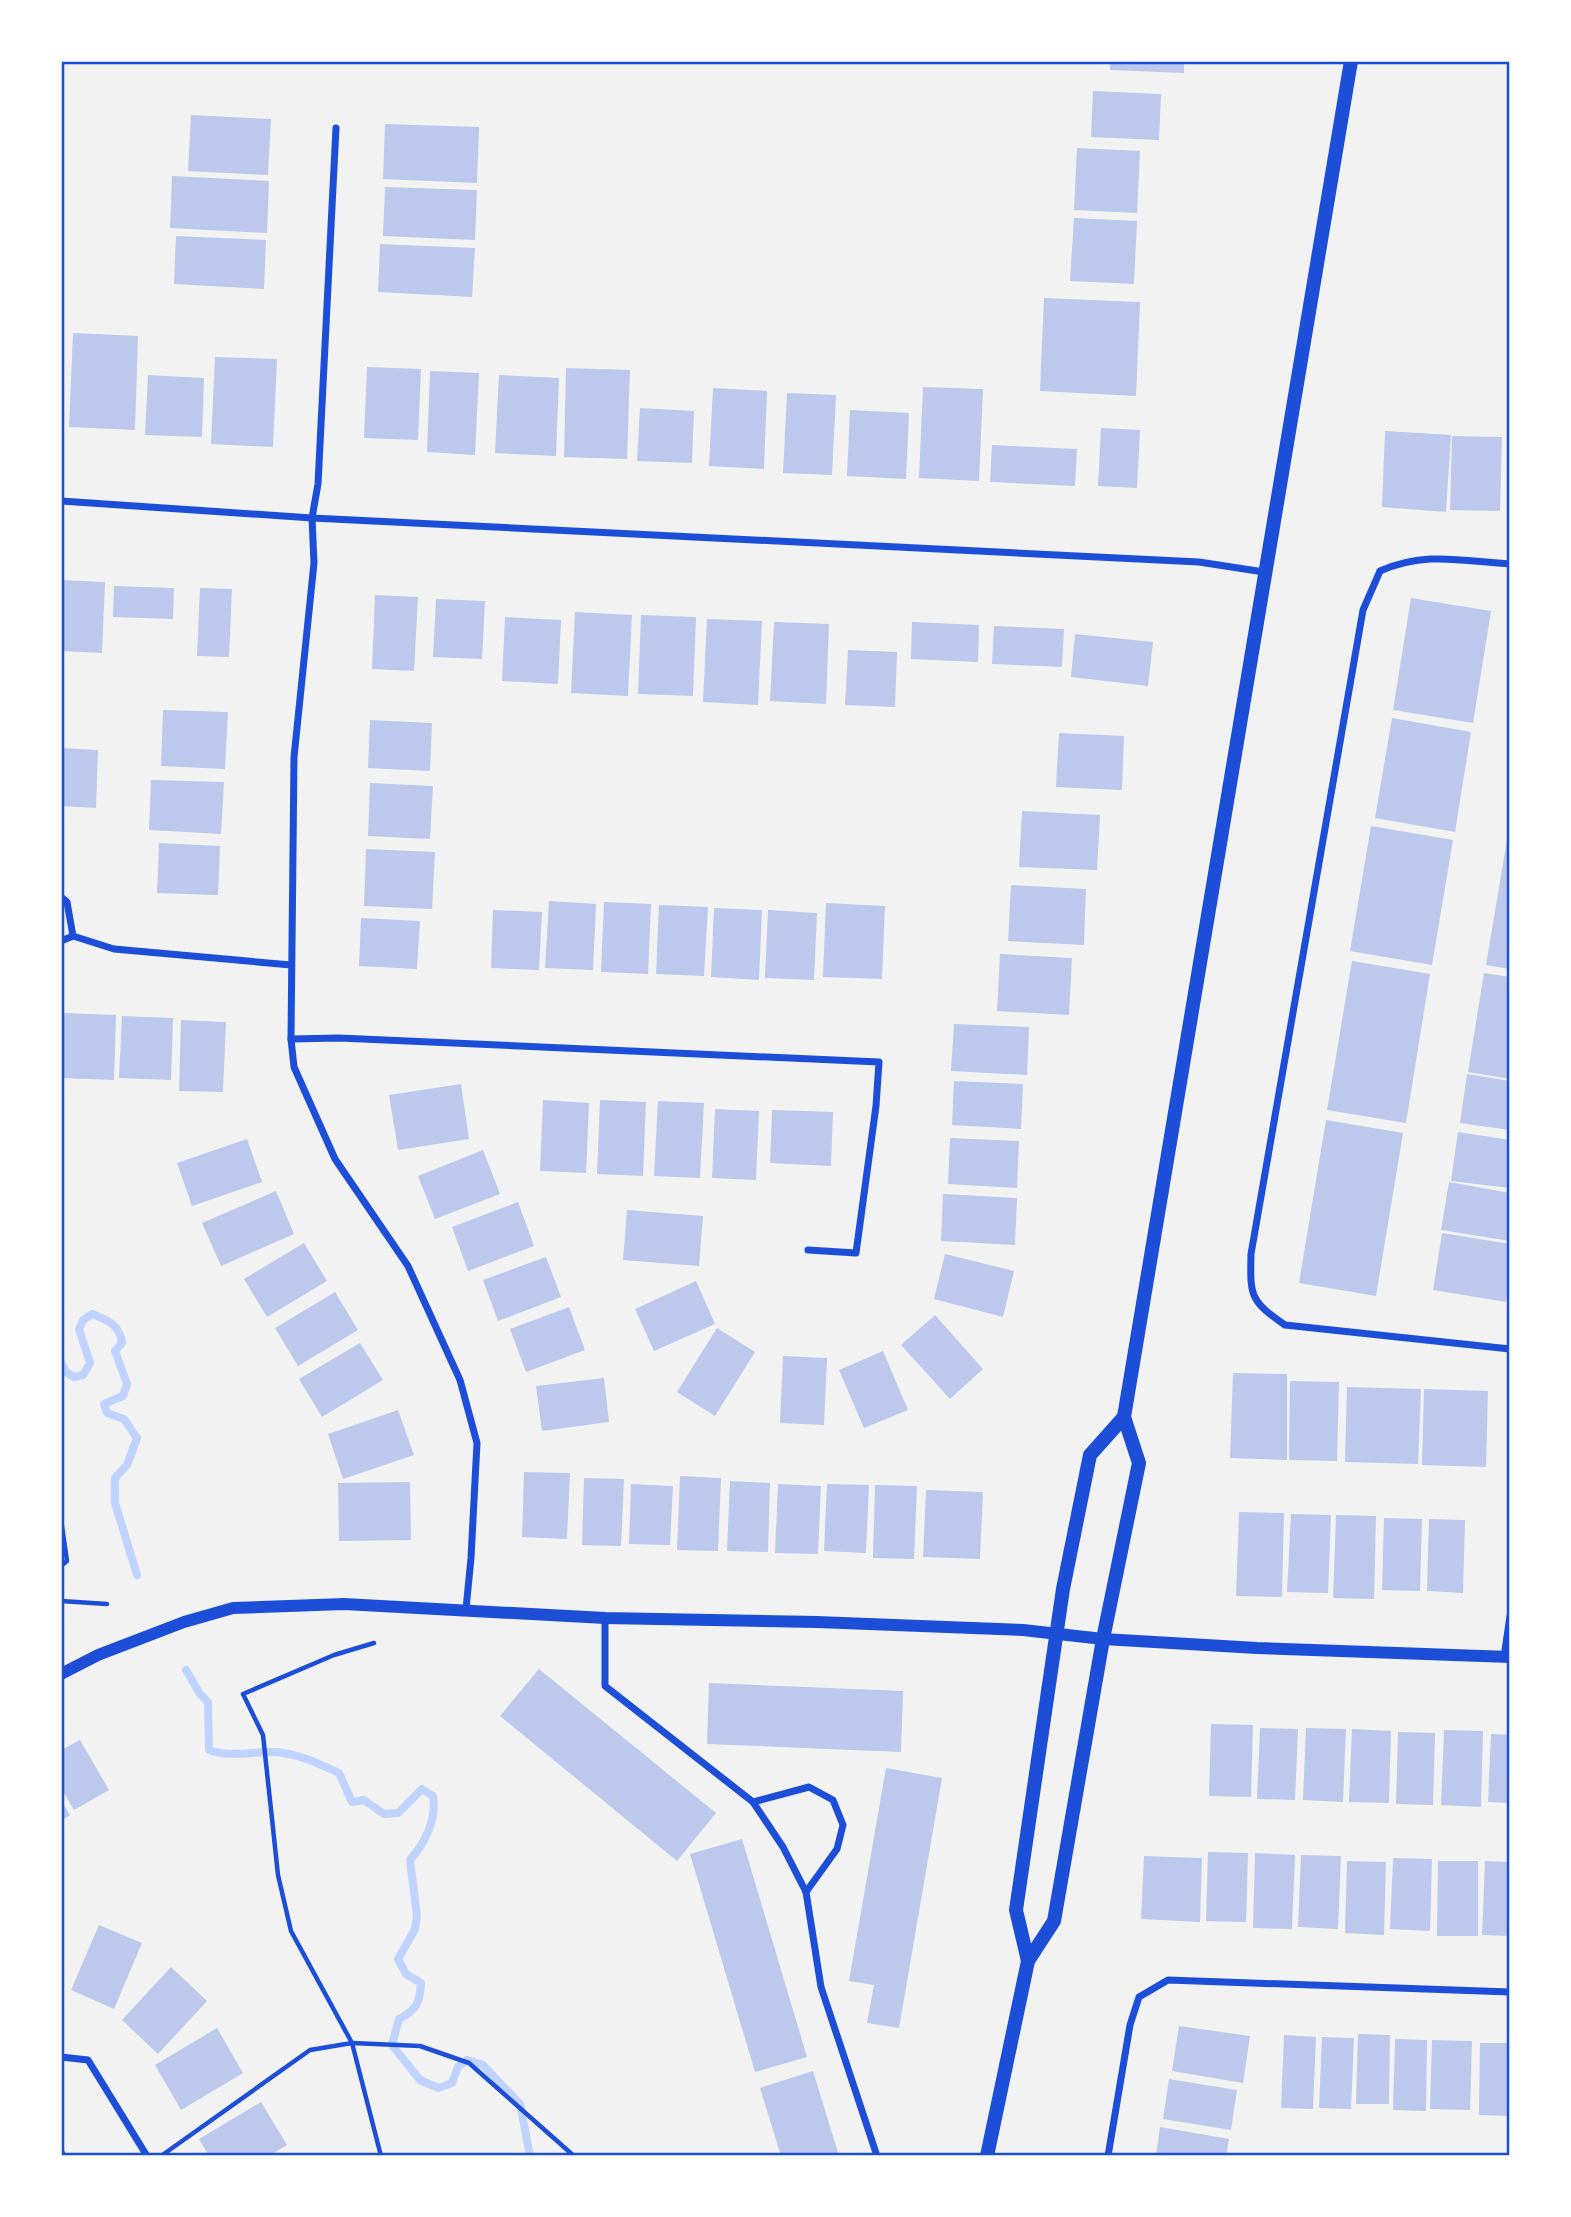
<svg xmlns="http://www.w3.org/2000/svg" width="1571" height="2217" viewBox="0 0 1571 2217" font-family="'Space Grotesk',sans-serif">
	<rect width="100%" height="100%" fill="#f2f2f2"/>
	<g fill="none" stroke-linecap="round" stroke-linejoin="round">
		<!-- stream -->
		<g stroke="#bfd3fe" stroke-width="8">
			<path d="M 61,1362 L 66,1372 L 74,1377 L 83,1375 L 90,1363 L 79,1329 L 83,1320 L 92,1314 C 108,1320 120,1325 122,1343 L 115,1351 L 127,1384 L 123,1396 L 104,1404 L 107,1413 L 124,1419 L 137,1438 L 127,1465 L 115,1478 L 115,1503 L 137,1575"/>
			<path d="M 186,1670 L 200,1694 L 208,1702 L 209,1750 C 231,1758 253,1751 275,1752 C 296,1753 320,1764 339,1773 L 352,1802 L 364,1800 L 384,1814 L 398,1813 L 422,1789 L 433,1796 C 437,1819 425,1843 410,1860 L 417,1916 L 415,1929 L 398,1959 L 406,1974 L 421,1983 C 420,2002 417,2010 399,2019 L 392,2045 L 420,2080 L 438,2088 L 452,2083 L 458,2067 L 467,2060 L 483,2065 L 520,2104 L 530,2156"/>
		</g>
	</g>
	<!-- building -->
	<g fill="#bdc9ec">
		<polygon points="1110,61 1184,61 1184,73 1110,70"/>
		<polygon points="1093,91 1161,94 1159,140 1091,137"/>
		<polygon points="191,115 271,119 268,175 188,171"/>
		<polygon points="385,124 479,127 477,183 383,179"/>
		<polygon points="1077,148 1140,151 1137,213 1074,210"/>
		<polygon points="172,176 269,181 267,233 170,228"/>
		<polygon points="385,187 477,190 475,240 383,236"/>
		<polygon points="1074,218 1137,221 1134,284 1070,281"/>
		<polygon points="176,236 266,240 264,289 174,284"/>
		<polygon points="380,244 475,248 472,297 378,292"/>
		<polygon points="1044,298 1140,302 1136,396 1040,391"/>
		<polygon points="73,333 138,336 135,430 69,427"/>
		<polygon points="215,357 277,359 273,447 211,444"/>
		<polygon points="367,367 421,369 418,440 364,438"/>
		<polygon points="566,368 630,370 627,459 564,457"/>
		<polygon points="430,371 479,373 475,455 427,452"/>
		<polygon points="148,375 204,378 202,437 145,435"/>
		<polygon points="499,375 559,378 556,456 495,453"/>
		<polygon points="923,387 983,389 979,481 919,478"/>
		<polygon points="713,388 767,391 764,469 709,466"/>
		<polygon points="787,393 836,395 832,475 783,473"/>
		<polygon points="640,408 694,411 692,463 637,461"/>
		<polygon points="850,410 909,413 906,479 847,476"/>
		<polygon points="1101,428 1140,430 1137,488 1098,486"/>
		<polygon points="1385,431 1451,435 1446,512 1382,507"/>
		<polygon points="1452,436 1502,437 1500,511 1450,510"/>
		<polygon points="992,445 1077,449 1075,486 990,482"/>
		<polygon points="61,580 105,582 102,653 61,651"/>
		<polygon points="114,586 174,588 173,619 113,617"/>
		<polygon points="200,588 232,589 229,657 197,656"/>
		<polygon points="375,595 418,597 414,671 372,669"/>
		<polygon points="1411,598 1491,611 1473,723 1393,710"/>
		<polygon points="436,599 485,601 482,659 433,657"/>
		<polygon points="575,612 632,615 628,696 571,693"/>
		<polygon points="641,615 696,617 693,696 638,694"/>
		<polygon points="505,617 561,620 558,684 502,681"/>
		<polygon points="707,619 762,621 758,705 703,702"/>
		<polygon points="774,622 829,624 826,704 770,701"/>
		<polygon points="912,622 979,625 978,662 911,659"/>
		<polygon points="994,626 1064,629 1062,667 992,664"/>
		<polygon points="1075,634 1153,642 1148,686 1071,677"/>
		<polygon points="848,650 897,652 895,707 845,705"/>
		<polygon points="163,710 228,712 225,769 161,766"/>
		<polygon points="1392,718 1471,732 1455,832 1375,818"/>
		<polygon points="370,720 432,723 430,771 368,768"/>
		<polygon points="1059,733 1124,736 1122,790 1056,787"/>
		<polygon points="61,748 98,750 96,808 61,806"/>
		<polygon points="151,780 224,782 221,834 149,830"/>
		<polygon points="370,783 433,786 430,839 368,836"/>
		<polygon points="1022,811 1100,815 1097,870 1019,867"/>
		<polygon points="1371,826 1453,840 1432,965 1350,951"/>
		<polygon points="1507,840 1510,840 1510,969 1486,965"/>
		<polygon points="159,843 220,846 218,895 157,893"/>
		<polygon points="366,849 435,852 432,909 364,906"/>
		<polygon points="1011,885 1086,889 1084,945 1008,941"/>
		<polygon points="549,901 596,904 593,970 545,968"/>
		<polygon points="604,902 651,904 648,974 601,972"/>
		<polygon points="826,903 885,906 882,979 823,977"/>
		<polygon points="659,905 708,907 704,976 656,974"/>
		<polygon points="714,908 762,910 759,980 711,977"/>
		<polygon points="493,910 542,912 539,970 491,968"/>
		<polygon points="768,910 817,913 814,980 765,978"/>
		<polygon points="361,918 420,921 417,969 359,966"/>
		<polygon points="1000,954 1072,958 1069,1015 997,1011"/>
		<polygon points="1352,961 1430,974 1406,1123 1327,1110"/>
		<polygon points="1484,973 1510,977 1510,1079 1468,1072"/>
		<polygon points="64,1013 116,1015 114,1080 62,1078"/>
		<polygon points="122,1016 173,1018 171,1080 119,1078"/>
		<polygon points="181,1020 226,1022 223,1092 179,1091"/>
		<polygon points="954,1024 1029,1027 1027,1075 951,1071"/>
		<polygon points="1467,1074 1510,1081 1510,1130 1460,1123"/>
		<polygon points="954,1081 1023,1084 1021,1129 952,1125"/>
		<polygon points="461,1084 469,1139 398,1150 389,1095"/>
		<polygon points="543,1100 589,1103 586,1173 540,1171"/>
		<polygon points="600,1100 646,1102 643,1176 597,1174"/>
		<polygon points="658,1101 704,1103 700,1178 654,1176"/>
		<polygon points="715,1109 759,1111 756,1180 712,1178"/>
		<polygon points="772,1110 833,1112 831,1166 770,1163"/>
		<polygon points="1326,1120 1403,1133 1376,1296 1299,1283"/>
		<polygon points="1458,1132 1510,1140 1510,1188 1451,1181"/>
		<polygon points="950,1138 1019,1141 1017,1188 948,1184"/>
		<polygon points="247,1139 262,1182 192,1206 177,1163"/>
		<polygon points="483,1150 500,1194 435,1219 418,1176"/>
		<polygon points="1449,1182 1510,1193 1510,1241 1441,1230"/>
		<polygon points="276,1191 294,1234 221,1266 202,1223"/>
		<polygon points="943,1194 1017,1198 1015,1245 941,1241"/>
		<polygon points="518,1202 534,1246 468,1271 452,1227"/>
		<polygon points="627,1210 703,1216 699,1266 623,1260"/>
		<polygon points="1442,1233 1510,1244 1510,1279 1506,1302 1433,1290"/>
		<polygon points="304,1243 327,1281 267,1317 244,1279"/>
		<polygon points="945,1254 1014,1271 1003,1317 934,1299"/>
		<polygon points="546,1257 561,1297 498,1321 483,1280"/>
		<polygon points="696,1281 715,1324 654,1351 635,1309"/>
		<polygon points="335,1292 358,1330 298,1366 275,1328"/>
		<polygon points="569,1307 585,1350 526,1372 510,1329"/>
		<polygon points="935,1315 983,1369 950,1399 901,1345"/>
		<polygon points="717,1328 755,1352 715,1416 677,1392"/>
		<polygon points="360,1343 383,1380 322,1417 299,1379"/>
		<polygon points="883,1351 908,1410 864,1428 839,1370"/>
		<polygon points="783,1356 827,1358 824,1425 780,1423"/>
		<polygon points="1233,1373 1287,1374 1287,1460 1230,1458"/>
		<polygon points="604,1378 609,1422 542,1431 536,1386"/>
		<polygon points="1290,1381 1339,1382 1337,1461 1289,1460"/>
		<polygon points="1347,1387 1421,1389 1418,1464 1345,1462"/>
		<polygon points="1424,1389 1488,1391 1486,1467 1422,1465"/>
		<polygon points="398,1410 414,1455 343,1479 328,1434"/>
		<polygon points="524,1472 570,1473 567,1539 522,1537"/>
		<polygon points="680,1476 721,1478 718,1551 677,1550"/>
		<polygon points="584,1478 624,1479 621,1546 582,1545"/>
		<polygon points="730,1481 770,1483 768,1552 727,1551"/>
		<polygon points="410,1482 411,1540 339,1541 338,1483"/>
		<polygon points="631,1484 673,1486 670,1545 629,1544"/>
		<polygon points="778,1484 821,1486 818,1554 775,1553"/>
		<polygon points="827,1484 869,1485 866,1553 824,1551"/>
		<polygon points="875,1485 917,1486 914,1559 873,1558"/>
		<polygon points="926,1490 983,1492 980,1559 923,1557"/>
		<polygon points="1239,1512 1284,1513 1282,1597 1236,1596"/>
		<polygon points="1291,1514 1331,1515 1328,1593 1287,1592"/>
		<polygon points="1336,1515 1376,1516 1374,1599 1333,1598"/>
		<polygon points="1384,1518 1422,1519 1420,1591 1382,1590"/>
		<polygon points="1429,1519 1465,1520 1463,1593 1427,1591"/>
		<polygon points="539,1669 716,1813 677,1861 500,1716"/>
		<polygon points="709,1683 903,1691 901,1752 707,1744"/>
		<polygon points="1211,1724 1253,1725 1251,1797 1209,1796"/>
		<polygon points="1260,1728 1298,1729 1295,1800 1257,1799"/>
		<polygon points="1306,1728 1346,1729 1343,1802 1303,1800"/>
		<polygon points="1352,1729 1391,1731 1389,1803 1349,1802"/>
		<polygon points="1444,1730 1483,1731 1481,1807 1441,1805"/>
		<polygon points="1398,1732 1435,1733 1433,1805 1396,1804"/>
		<polygon points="1491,1734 1510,1735 1510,1803 1488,1802"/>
		<polygon points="80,1740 109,1790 74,1810 61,1788 61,1750"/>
		<polygon points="886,1768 942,1778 899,2028 867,2023 874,1985 849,1981"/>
		<polygon points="61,1800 70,1815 61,1821"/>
		<polygon points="742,1839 807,2057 755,2072 690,1854"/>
		<polygon points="1208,1852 1248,1853 1246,1922 1206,1921"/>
		<polygon points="1255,1853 1295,1855 1292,1929 1253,1928"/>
		<polygon points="1301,1855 1341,1856 1338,1929 1298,1927"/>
		<polygon points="1144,1856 1202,1858 1200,1922 1141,1919"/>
		<polygon points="1393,1858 1432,1859 1430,1931 1390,1929"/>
		<polygon points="1347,1861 1386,1862 1384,1935 1345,1933"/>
		<polygon points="1438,1861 1478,1861 1478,1936 1437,1936"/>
		<polygon points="1485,1861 1510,1862 1510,1936 1482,1935"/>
		<polygon points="99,1925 142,1943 114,2009 71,1990"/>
		<polygon points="171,1967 207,2001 158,2054 122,2020"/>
		<polygon points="1179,2026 1250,2036 1243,2083 1172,2071"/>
		<polygon points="217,2028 243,2073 181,2110 155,2065"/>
		<polygon points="1358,2034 1390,2035 1389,2104 1356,2104"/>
		<polygon points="1284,2035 1316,2037 1313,2109 1281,2108"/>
		<polygon points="1322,2037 1354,2038 1351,2109 1319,2108"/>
		<polygon points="1395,2039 1427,2040 1426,2111 1393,2110"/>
		<polygon points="1432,2040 1472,2041 1470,2110 1430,2109"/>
		<polygon points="1480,2043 1510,2043 1510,2116 1479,2115"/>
		<polygon points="813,2071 839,2156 781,2156 760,2088"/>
		<polygon points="1169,2079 1237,2090 1231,2130 1163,2119"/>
		<polygon points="261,2102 287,2145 269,2156 209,2156 199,2139"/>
		<polygon points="1160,2127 1229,2139 1226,2156 1156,2156"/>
	</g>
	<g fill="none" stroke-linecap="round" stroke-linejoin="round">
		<!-- path -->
		<g stroke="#1d4ed8" stroke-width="4.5">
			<polyline points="61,1519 67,1561 61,1566"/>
			<polyline points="61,1601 107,1604"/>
			<polyline points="161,2156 310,2050 352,2043 291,1931 278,1875 263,1735 243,1694 334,1655 374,1643"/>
			<polyline points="381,2156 352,2043 420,2046 469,2063 574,2156"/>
		</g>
		<!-- minor -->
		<g stroke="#1d4ed8" stroke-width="7">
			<polyline points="336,128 318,484 312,518 314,563 294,757 291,1039 294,1067 335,1159 408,1266 460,1380 477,1443 471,1558 466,1609"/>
			<polyline points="61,501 312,518 1199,562 1264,572"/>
			<path d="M 1510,564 C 1461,561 1426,551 1380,571 L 1363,610 L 1251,1254 C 1250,1296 1250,1301 1285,1325 L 1510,1349"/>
			<polyline points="61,897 67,902 73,936"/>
			<polyline points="61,941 73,936 114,949 291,965"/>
			<polyline points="291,1039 339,1038 879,1062 876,1106 856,1253 808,1250"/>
			<polyline points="605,1618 605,1686 753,1802 783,1847 806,1892 821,1987 877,2156"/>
			<polyline points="1504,1657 1510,1616"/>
			<polyline points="753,1802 809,1787 833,1800 843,1825 837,1849 806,1892"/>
			<polyline points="61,2057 88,2060 147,2156"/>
			<polyline points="61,2152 63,2156"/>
			<polyline points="1108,2156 1130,2025 1139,1997 1168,1980 1510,1992"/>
		</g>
		<!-- tertiary -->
		<polyline stroke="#1d4ed8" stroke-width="12" points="61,1674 98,1655 184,1622 233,1608 344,1604 605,1618 817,1622 1023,1630 1103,1639 1257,1648 1510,1657"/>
		<!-- secondary -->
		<g stroke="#1d4ed8" stroke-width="14">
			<polyline points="1028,1961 1016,1910 1063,1589 1090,1455 1124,1417"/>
			<polyline points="987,2156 1028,1961 1054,1921 1103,1639 1139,1463 1124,1417 1351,61"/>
		</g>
	</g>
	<!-- border -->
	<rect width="1571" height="2217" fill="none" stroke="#ffffff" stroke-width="126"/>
	<rect x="63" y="63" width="1445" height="2091" fill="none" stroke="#1d4ed8" stroke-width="2.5"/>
</svg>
